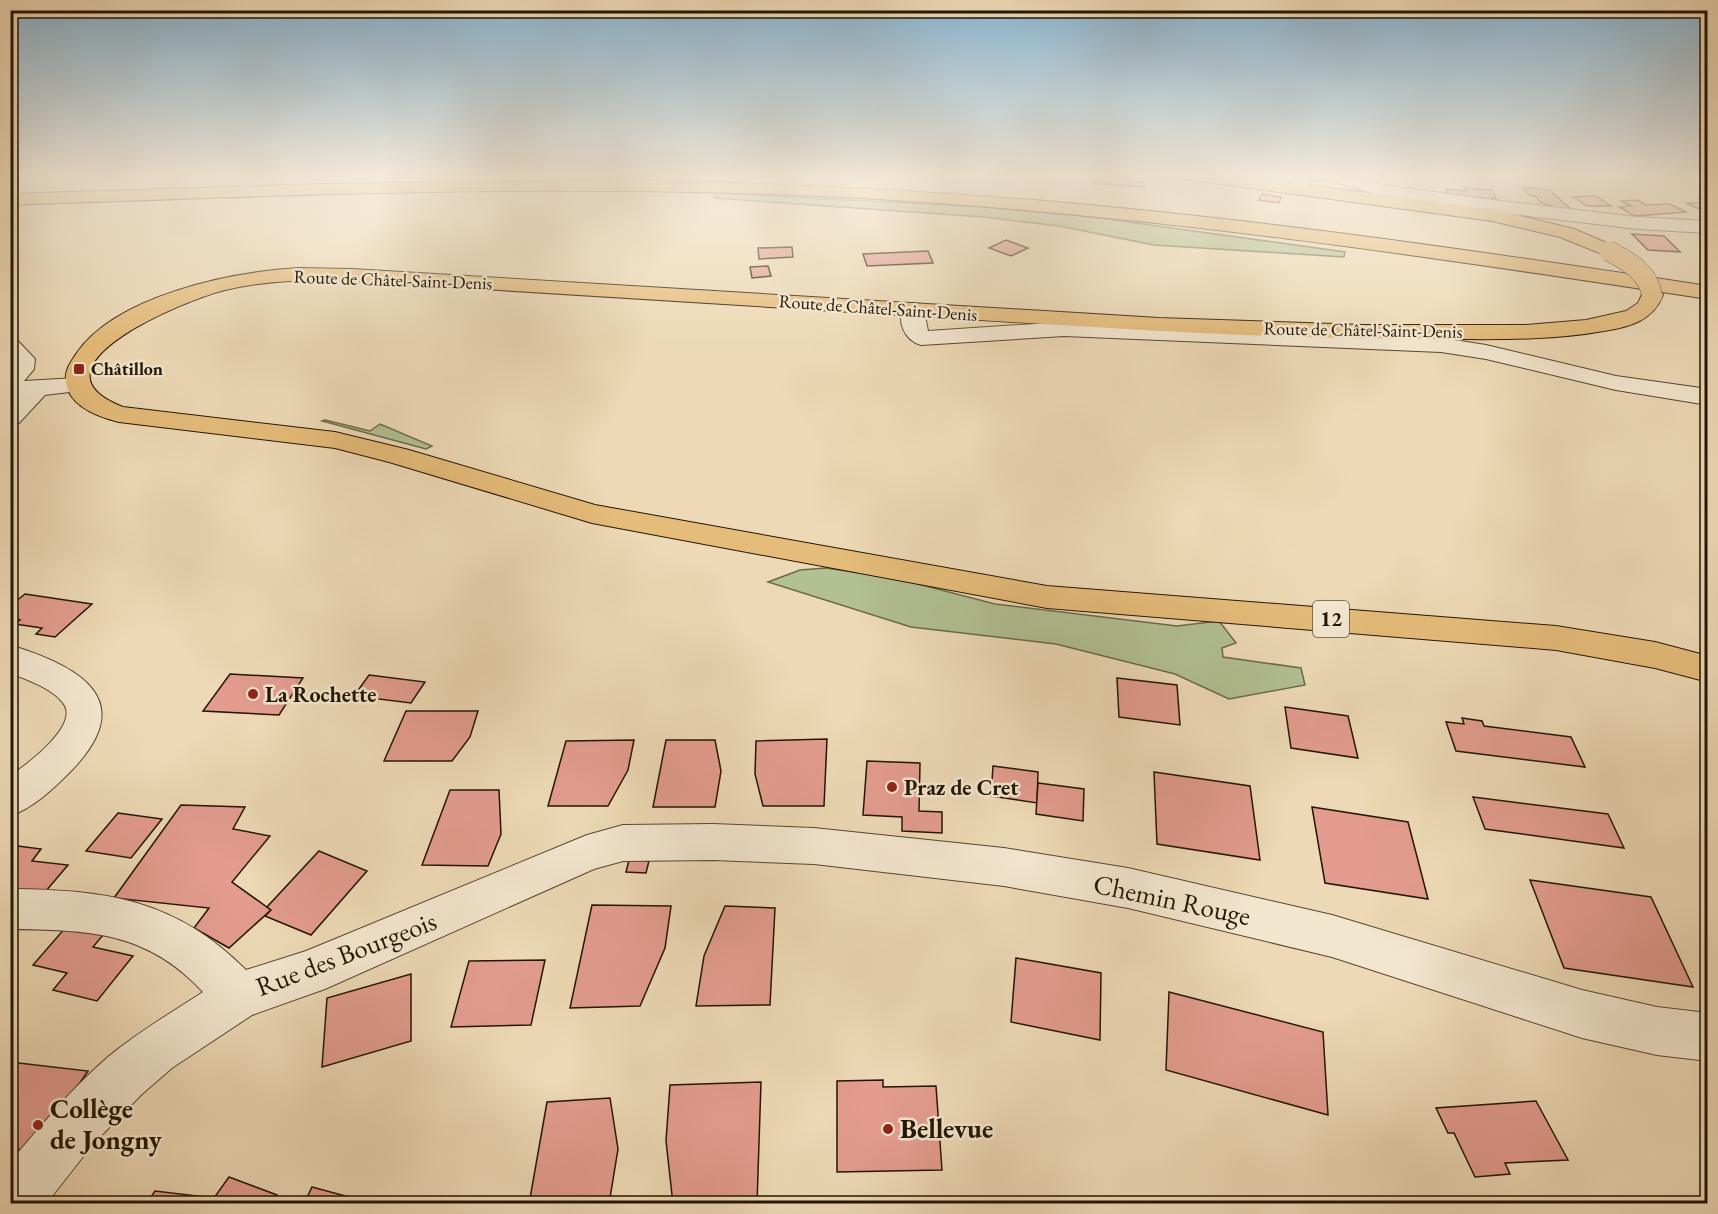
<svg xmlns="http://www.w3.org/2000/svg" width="1718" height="1214" viewBox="0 0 1718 1214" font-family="'EB Garamond',serif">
	<rect width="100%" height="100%" fill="#edd9b5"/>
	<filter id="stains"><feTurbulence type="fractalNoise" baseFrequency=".00333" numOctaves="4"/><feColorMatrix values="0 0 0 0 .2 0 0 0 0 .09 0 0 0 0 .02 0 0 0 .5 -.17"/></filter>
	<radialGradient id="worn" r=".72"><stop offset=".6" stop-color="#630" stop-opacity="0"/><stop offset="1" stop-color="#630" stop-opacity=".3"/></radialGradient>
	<!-- green -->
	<g fill="#b2c092" stroke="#6a6a4a" stroke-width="1.5">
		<polygon points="716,193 983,207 1100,218 1345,252 1344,257 1154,245 1059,226 983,217 714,198"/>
		<polygon points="325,420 370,431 380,424 432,446 426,449 322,421"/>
		<polygon points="826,568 895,578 995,604 1177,626 1219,621 1236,643 1222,648 1223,657 1301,668 1305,685 1229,699 1175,674 1056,644 911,627 768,582 800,570"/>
	</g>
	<!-- building -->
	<g fill="#e39c8f" stroke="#231503" stroke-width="1.5">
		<polygon points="1529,174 1581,174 1586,178 1529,175"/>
		<polygon points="1092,175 1129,177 1129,181 1143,182 1144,187 1092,183"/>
		<polygon points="1523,187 1549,190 1573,211 1552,209 1552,206 1540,202 1537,197 1528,194"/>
		<polygon points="1465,188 1492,190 1496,199 1449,196 1446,189 1466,191"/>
		<polygon points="1262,194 1281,197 1279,203 1259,200"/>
		<polygon points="1596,196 1611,206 1587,206 1573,197"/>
		<polygon points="1699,199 1708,199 1708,213 1686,203 1706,203"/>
		<polygon points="1638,200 1646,205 1670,204 1686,212 1635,216 1619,207 1631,206 1621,201"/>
		<polygon points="1632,234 1664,236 1680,252 1648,250"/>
		<polygon points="1006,240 1028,248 1011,256 989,248"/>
		<polygon points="792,247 793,257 759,259 758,248"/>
		<polygon points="928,251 933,263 867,266 863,254"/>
		<polygon points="768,266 771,276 752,278 750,267"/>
		<polygon points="25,594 92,604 55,637 36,634 42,628 15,624 20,620 10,618 10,606"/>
		<polygon points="230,674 303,678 279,715 203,711"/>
		<polygon points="369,675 425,682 411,703 354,696"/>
		<polygon points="1117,678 1177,685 1180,725 1119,717"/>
		<polygon points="1285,707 1348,716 1358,758 1291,748"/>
		<polygon points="406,711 478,711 470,737 452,761 384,761"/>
		<polygon points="1462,718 1482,721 1484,726 1571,737 1585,767 1456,751 1446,722 1464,724"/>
		<polygon points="827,739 824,806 763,806 755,774 756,741"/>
		<polygon points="634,740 628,770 608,806 548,806 566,741"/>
		<polygon points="666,740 715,740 721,771 715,807 653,807"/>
		<polygon points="867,761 920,763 919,811 942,812 942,833 902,831 902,817 863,815"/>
		<polygon points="993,766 1038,772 1037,803 991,796"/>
		<polygon points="1154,772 1250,786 1260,860 1157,844"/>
		<polygon points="1038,783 1084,789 1083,821 1036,814"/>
		<polygon points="450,790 499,790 501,834 488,866 422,865"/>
		<polygon points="1473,797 1608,814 1624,848 1485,829"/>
		<polygon points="181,805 245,807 233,829 270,836 232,882 271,910 229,948 194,928 209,908 114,898"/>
		<polygon points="1312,807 1408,822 1428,899 1325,883"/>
		<polygon points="118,813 162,819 131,858 86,851"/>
		<polygon points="10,845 41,849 32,861 68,865 34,905 10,903"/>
		<polygon points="319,851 367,871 311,935 265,916 271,910 267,907"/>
		<polygon points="629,860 649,861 646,873 626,872"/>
		<polygon points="1530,880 1651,897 1693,987 1564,968"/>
		<polygon points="592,905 671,906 665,948 640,1006 570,1008"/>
		<polygon points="725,906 775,908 770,1005 696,1006 704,956"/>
		<polygon points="66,927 103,935 93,947 133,956 97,1001 53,990 67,973 33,965"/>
		<polygon points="1016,958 1101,973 1100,1040 1011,1022"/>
		<polygon points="545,960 531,1025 451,1027 469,961"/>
		<polygon points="411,974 411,1041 322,1067 327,998"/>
		<polygon points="1169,992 1323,1032 1328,1115 1166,1070"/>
		<polygon points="10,1062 88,1071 32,1153 10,1147"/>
		<polygon points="883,1080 883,1087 936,1086 942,1170 837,1172 837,1081"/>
		<polygon points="761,1082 757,1204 673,1204 666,1141 670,1085"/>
		<polygon points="610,1098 618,1149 609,1204 529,1204 547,1102"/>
		<polygon points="1536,1101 1568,1160 1505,1163 1510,1174 1475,1177 1454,1133 1448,1133 1436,1108"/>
		<polygon points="229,1177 277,1195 272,1204 146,1204 155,1191 214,1198"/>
		<polygon points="312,1187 375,1204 304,1204"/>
	</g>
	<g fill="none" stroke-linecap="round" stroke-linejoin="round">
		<defs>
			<g id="minor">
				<polygon points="1238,174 1342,174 1377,184 1477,198 1637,217 1708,221 1708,233 1637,229 1477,210 1375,194 1324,179 1308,181 1305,192 1293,192 1291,182 1233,184 1230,180"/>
				<path d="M 913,303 L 921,305 L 924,310 L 928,331 L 1064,322 L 1441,338 L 1486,345 L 1616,376 L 1708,389 L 1708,405 L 1616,390 L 1486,359 L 1441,352 L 1064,336 L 921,345 C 905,341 895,320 905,305 Z"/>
				<polygon points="10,339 18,341 35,359 34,369 24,381 77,378 86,380 89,385 86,390 45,395 19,423 10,425 10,402 15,397 10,398"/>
				<path d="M 10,645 C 82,667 140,701 70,772 C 53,789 33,808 10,816 L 10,776 C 26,765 81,725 63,703 C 52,688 27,680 10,673 Z"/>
				<path d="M 713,824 L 814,828 L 1004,848 L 1128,868 L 1332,915 L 1582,990 L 1657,1007 L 1708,1013 L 1708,1061 L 1657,1055 L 1582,1038 L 1332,957 L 1128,908 L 1004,886 L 814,864 L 713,860 L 623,861 L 594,869 L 325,989 L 252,1015 L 172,1068 L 142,1094 L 93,1144 L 46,1204 L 10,1204 L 10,1162 C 41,1126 72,1088 108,1057 C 138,1032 171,1013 203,992 C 147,931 88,930 10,929 L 10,889 C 107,890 175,899 246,970 L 306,951 L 587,835 L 623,825 Z"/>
			</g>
			<g id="major">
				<polygon points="1176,174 1221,174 1492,209 1574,229 1616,247 1619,251 1616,255 1609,257 1560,237 1492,221 1184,179 1178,178"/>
				<path d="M 298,268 L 352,269 L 1159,318 L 1364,325 L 1526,325 L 1586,320 L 1626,311 L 1638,303 L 1644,290 L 1652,288 L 1660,290 L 1663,295 C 1653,321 1629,327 1604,331 C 1549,341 1493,339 1438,339 C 1329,339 1220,335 1111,328 C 858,313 605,296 352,281 C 310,279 267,280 225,290 C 188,299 19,367 123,407 L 335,432 L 409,450 L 595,505 L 1047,586 L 1556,626 L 1655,642 L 1708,656 L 1708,682 L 1655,668 L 1556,650 L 1047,608 L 592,523 L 389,462 L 335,448 L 119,422 C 99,417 70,407 66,383 C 64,372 70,363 76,354 C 116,295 232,272 298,268 Z"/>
			</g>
			<path id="highway" d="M 633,180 C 775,183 915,190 1056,202 C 1274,221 1491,253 1708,286 L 1708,299 C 1420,255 1131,212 841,197 C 564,183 287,195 10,205 L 10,194 L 322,184 Z"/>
		</defs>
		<!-- minor casing -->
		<use href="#minor" stroke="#564630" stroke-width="2"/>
		<!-- major casing -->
		<use href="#major" stroke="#231503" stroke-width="2"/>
		<!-- highway casing -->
		<use href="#highway" stroke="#231503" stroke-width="2"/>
		<!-- minor -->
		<use href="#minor" fill="#f3e6cf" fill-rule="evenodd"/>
		<!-- major -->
		<use href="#major" fill="#e6bc7a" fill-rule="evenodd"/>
		<!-- highway -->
		<use href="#highway" fill="#e6bc7a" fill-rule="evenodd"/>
		<defs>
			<path id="major-bridge" d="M 1609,251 C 1628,261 1648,272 1652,295"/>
		</defs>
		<!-- major-bridge casing -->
		<use href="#major-bridge" stroke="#231503" stroke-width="21" stroke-linecap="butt"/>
		<!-- major-bridge -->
		<use href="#major-bridge" stroke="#e6bc7a" stroke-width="20"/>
	</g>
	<!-- sky -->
	<linearGradient id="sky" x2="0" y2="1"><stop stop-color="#89b6d4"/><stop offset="0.51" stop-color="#f7eede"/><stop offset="1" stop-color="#f7eede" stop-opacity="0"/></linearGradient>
	<rect width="1718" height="344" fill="url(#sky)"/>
	<!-- markers -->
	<g fill="#8f2418" stroke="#f3e6cf" stroke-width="2">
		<rect x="73" y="363" width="12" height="12" rx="3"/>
		<circle cx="253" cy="694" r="6"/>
		<circle cx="892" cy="787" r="6"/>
		<circle cx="38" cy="1125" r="6"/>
		<circle cx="888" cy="1129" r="6"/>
	</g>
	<g text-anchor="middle" stroke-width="5" stroke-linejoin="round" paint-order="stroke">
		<!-- far-street labels -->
		<g font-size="18" fill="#231503" stroke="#f3e6cf">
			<text transform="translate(393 280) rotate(2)" y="6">Route de Châtel-Saint-Denis</text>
			<text transform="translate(878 308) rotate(4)" y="6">Route de Châtel-Saint-Denis</text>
			<text transform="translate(1363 330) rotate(1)" y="6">Route de Châtel-Saint-Denis</text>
		</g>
		<!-- far-poi labels -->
		<g font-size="18" font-weight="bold" fill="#231503" stroke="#f3e6cf" text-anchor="start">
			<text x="91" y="375">Châtillon</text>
		</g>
		<!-- shield labels -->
		<rect fill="#f3e6cf" stroke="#615440" stroke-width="1.5" x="1313" y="601" width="36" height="36" rx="4.5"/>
		<g font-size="21" font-weight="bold" fill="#231503">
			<text x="1331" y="626">12</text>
		</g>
		<!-- poi labels -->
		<g font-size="22" font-weight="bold" fill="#231503" stroke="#f3e6cf" text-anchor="start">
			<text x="265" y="702">La Rochette</text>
			<text x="904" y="795">Praz de Cret</text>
		</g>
		<!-- near-street labels -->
		<g font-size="27" fill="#231503" stroke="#f3e6cf">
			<text transform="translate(1172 900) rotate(12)" y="9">Chemin Rouge</text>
			<text transform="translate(346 954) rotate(-21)" y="9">Rue des Bourgeois</text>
		</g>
		<!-- near-poi labels -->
		<g font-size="27" font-weight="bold" fill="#231503" stroke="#f3e6cf" text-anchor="start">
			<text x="50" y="1118">Collège<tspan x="50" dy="31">de Jongny</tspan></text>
			<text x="900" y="1138">Bellevue</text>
		</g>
	</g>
	<!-- margin -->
	<rect width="1718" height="1214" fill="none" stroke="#edd9b5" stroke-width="36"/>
	<rect x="12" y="12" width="1694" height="1190" fill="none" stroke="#231503" stroke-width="3"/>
	<rect x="18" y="18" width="1682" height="1178" fill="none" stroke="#231503" stroke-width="1.5"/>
	<rect width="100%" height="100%" filter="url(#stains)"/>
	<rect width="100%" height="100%" fill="url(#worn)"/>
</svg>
